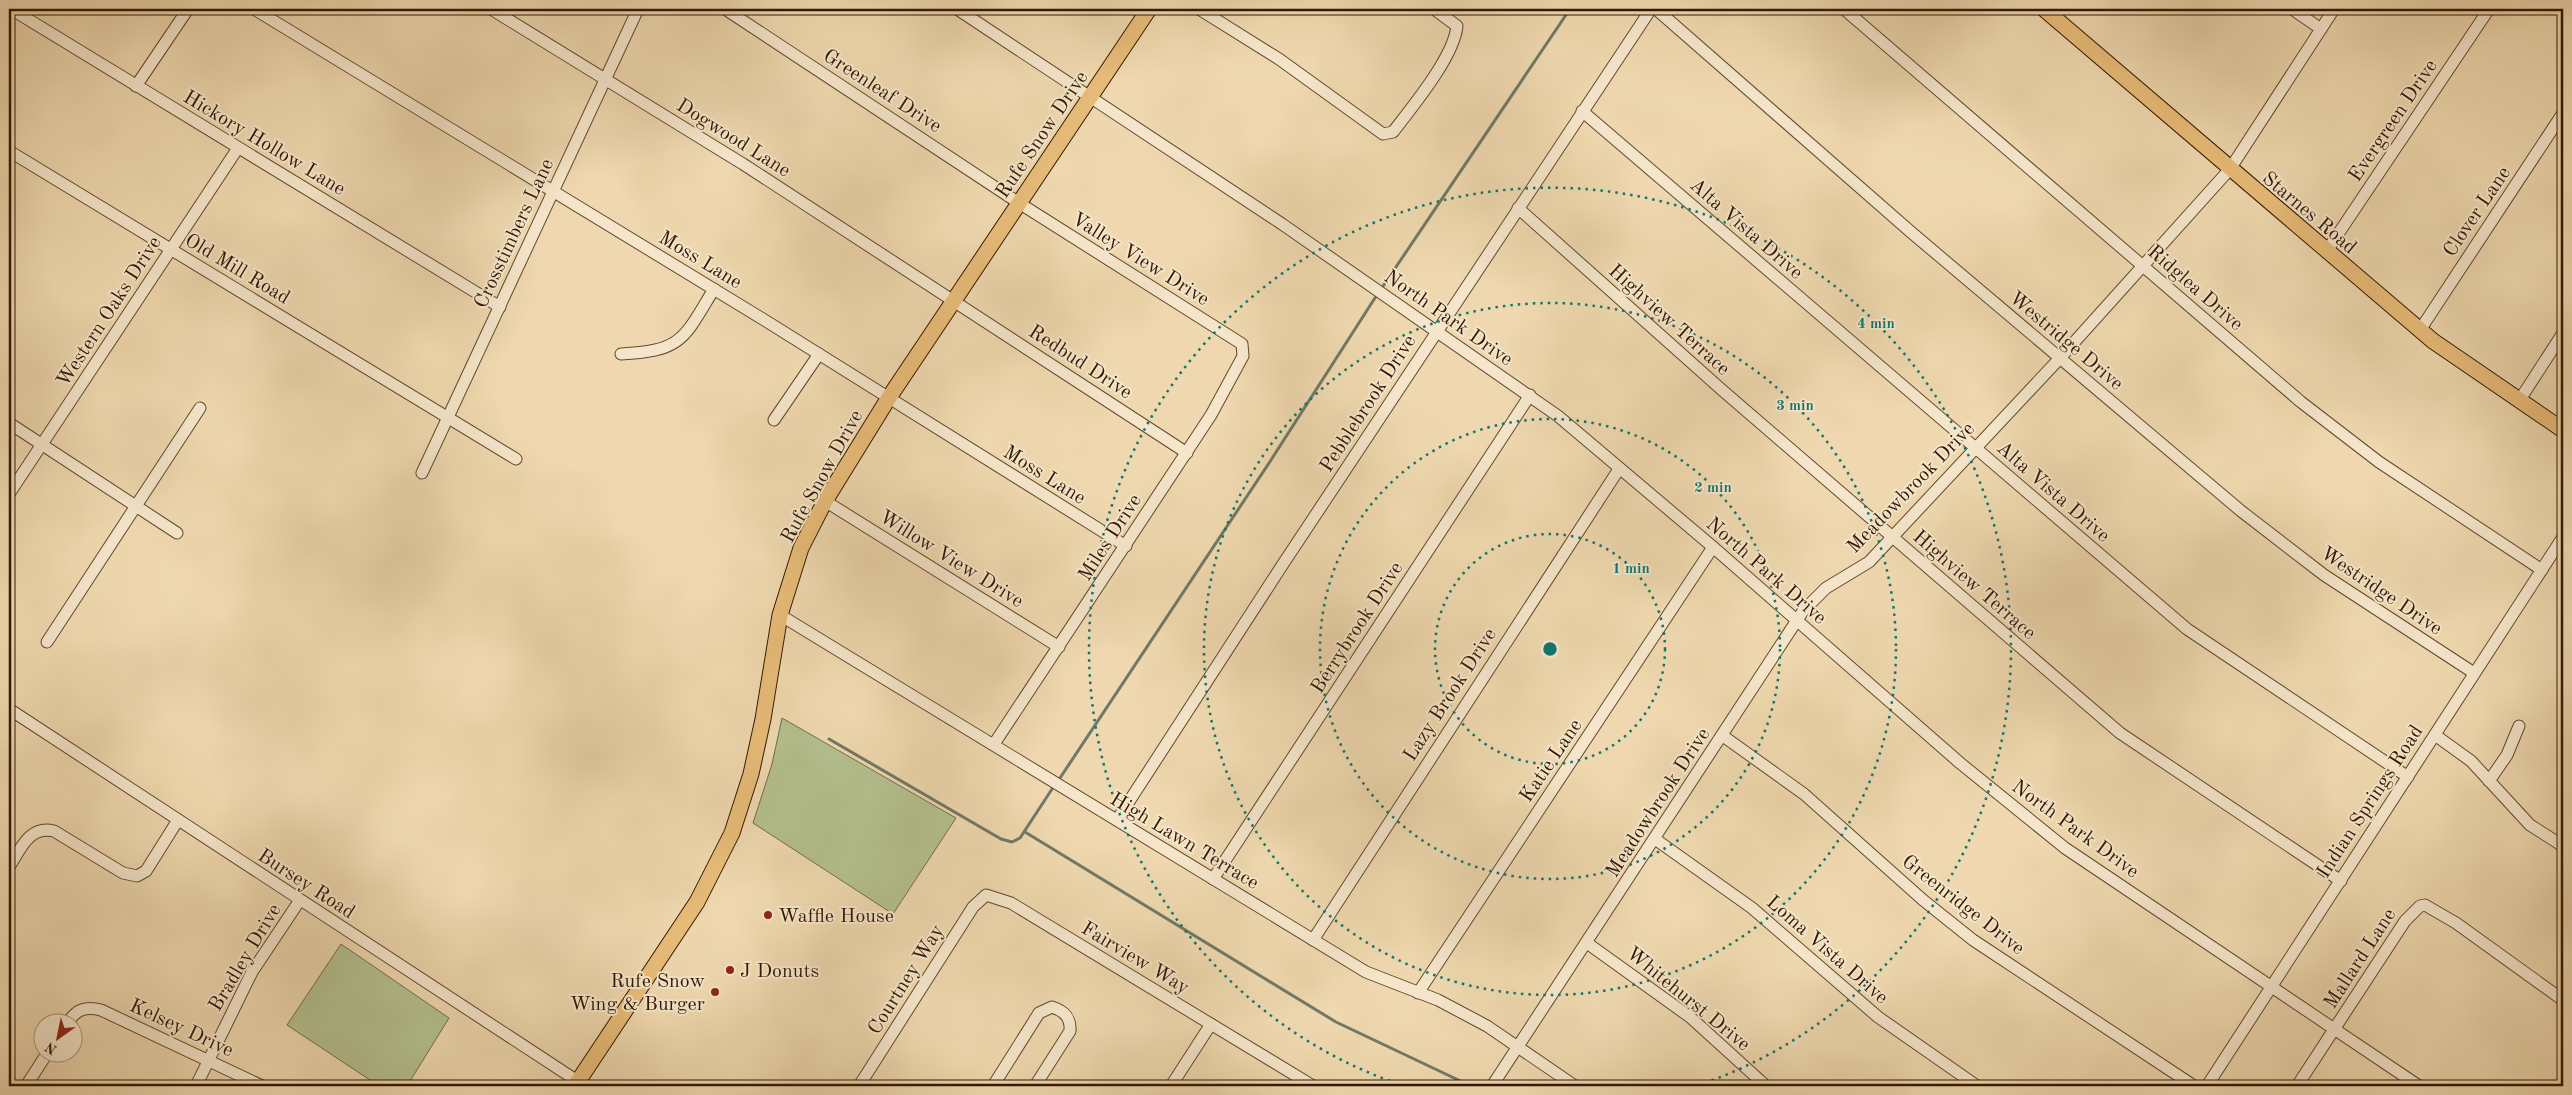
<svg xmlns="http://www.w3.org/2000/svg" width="2572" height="1095" viewBox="0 0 2572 1095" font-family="'Old Standard TT',serif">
	<rect width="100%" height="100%" fill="#efd8af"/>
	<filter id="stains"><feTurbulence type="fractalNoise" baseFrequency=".004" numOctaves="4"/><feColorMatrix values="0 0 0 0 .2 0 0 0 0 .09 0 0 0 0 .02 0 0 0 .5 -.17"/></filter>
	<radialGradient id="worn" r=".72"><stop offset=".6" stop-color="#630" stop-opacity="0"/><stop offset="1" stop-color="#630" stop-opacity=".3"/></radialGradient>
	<!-- grass -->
	<g fill="#b4c08f" stroke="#736c48">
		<polygon points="782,718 956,818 893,914 753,823 772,764"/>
		<polygon points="341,944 449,1018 407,1086 379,1086 287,1025"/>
	</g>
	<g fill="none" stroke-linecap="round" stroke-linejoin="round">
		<!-- stream -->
		<g stroke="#707966" stroke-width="3">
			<polyline points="829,739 1001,839 1012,842 1020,838 1054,786"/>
			<polyline points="1058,781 1271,460 1373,301 1570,9"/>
			<polyline points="1025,832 1336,1022 1471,1086"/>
		</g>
		<defs>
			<g id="minor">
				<polyline points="11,9 500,307"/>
				<polyline points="254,9 766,321 1126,546"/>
				<polyline points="491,9 743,164 1187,453"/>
				<polyline points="725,9 1019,203 1242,344 1243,356 1211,415 994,744"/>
				<polyline points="957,9 1282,224 1558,416 1713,547 1960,763 2065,848 2419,1086"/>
				<path d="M 1199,9 L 1279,59 L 1383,134 L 1393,132 C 1412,107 1454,57 1457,26 L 1434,9"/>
				<polyline points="1656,9 1912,233 2241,511 2324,575 2474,673"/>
				<polyline points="1844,9 2301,402 2379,462 2542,570"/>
				<polyline points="2292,9 2321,29"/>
				<polyline points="136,86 188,9"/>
				<polyline points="1582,111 2187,629 2408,777"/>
				<polyline points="9,151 516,459"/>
				<polyline points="1518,208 1722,390 2120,733 2341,881"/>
				<polyline points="2326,252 2489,9"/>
				<polyline points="2420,330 2563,113"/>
				<path d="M 621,354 C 683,351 684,338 714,289"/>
				<polyline points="2519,401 2563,333"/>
				<polyline points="774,420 819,354"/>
				<polyline points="9,423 177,533"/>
				<polyline points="422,473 638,9"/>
				<polyline points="9,494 238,148"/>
				<polyline points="825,501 1059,647"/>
				<polyline points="780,615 1366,972 1438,1000 1487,1026 1575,1086"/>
				<polyline points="47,642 200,408"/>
				<polyline points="9,709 585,1086"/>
				<polyline points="2435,735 2471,761 2530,825 2563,846"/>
				<polyline points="1723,736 1804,794 1923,900 1973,940 2194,1086"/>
				<polyline points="2489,781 2507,755 2519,726"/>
				<polyline points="1117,820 1283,564 1651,9"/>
				<polyline points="1655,839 1752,908 1878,1017 1977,1086"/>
				<path d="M 9,867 C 20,850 29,825 54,831 L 123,873 L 137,876 L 146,871 L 178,820"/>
				<polyline points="1213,879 1530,395"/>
				<polyline points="1313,940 1619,469"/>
				<polyline points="1587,943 1690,1017 1766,1086"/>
				<polyline points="1418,993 1713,547"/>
				<path d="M 68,1022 C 77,1009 86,1006 101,1010 L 262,1086"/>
				<polyline points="26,1086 48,1052"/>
				<polyline points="196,1086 252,972 300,900"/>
				<polyline points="859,1086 973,907 986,895 1011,903 1313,1086"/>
				<path d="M 993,1086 L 1039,1013 L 1052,1007 C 1064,1011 1071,1017 1070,1031 L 1035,1086"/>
				<polyline points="1171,1086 1211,1024"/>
				<polyline points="1492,1086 1803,611 1826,588 1869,562 2060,358 2230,169 2334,9"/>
				<polyline points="2207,1086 2563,537"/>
				<polyline points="2297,1086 2405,921 2420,906 2425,905 2456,923 2563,1000"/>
			</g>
			<g id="major">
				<polyline points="2044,9 2433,341 2563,430"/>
				<polyline points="575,1086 697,902 732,833 751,774 763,719 780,615 801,548 825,501 888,399 1149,9"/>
			</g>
		</defs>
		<!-- minor casing -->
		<use href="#minor" stroke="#61482c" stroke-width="13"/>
		<!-- major casing -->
		<use href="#major" stroke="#321800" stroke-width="17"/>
		<!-- minor -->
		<use href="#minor" stroke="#f5e6cb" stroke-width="11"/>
		<!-- major -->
		<use href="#major" stroke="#e8bc78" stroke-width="15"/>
	</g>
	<!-- distance rings -->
	<g fill="none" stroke="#0f766e" stroke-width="2.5" stroke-dasharray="2.5 5">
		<circle cx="1550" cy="649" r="115"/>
		<circle cx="1550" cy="649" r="230"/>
		<circle cx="1550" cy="649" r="346"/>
		<path d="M1404 1086A461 461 0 1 1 1696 1086"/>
	</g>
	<!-- markers -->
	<g fill="#8f2418" stroke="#f5e6cb" stroke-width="2">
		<circle cx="768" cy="915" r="5"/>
		<circle cx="730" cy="970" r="5"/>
		<circle cx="715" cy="992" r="5"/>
	</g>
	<g text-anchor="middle" stroke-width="4" stroke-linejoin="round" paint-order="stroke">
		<!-- street labels -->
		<g font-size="20" fill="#321800" stroke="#f5e6cb">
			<text transform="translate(883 90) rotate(33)" y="7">Greenleaf Drive</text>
			<text transform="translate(2392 120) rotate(-56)" y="7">Evergreen Drive</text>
			<text transform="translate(1041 134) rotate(-56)" y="7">Rufe Snow Drive</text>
			<text transform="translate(734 137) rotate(32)" y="7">Dogwood Lane</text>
			<text transform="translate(265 142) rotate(31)" y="7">Hickory Hollow Lane</text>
			<text transform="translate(2476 211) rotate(-56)" y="7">Clover Lane</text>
			<text transform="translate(2310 212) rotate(40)" y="7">Starnes Road</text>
			<text transform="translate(1747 228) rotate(41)" y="7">Alta Vista Drive</text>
			<text transform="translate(513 233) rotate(-65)" y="7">Crosstimbers Lane</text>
			<text transform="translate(1141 258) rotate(32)" y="7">Valley View Drive</text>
			<text transform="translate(701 259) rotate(31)" y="7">Moss Lane</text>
			<text transform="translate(238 268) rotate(31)" y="7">Old Mill Road</text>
			<text transform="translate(2196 287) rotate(41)" y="7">Ridglea Drive</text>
			<text transform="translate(108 311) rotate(-57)" y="7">Western Oaks Drive</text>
			<text transform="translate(1449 317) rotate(35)" y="7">North Park Drive</text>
			<text transform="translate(1670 319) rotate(42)" y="7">Highview Terrace</text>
			<text transform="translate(2067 340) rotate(40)" y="7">Westridge Drive</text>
			<text transform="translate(1081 361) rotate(33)" y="7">Redbud Drive</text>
			<text transform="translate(1367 403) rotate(-57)" y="7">Pebblebrook Drive</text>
			<text transform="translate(1045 474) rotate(32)" y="7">Moss Lane</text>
			<text transform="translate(821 476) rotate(-61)" y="7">Rufe Snow Drive</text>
			<text transform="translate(1910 487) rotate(-46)" y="7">Meadowbrook Drive</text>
			<text transform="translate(2054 491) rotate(41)" y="7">Alta Vista Drive</text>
			<text transform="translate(1109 537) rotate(-57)" y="7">Miles Drive</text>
			<text transform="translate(952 558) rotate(32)" y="7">Willow View Drive</text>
			<text transform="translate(1767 570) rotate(41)" y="7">North Park Drive</text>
			<text transform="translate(1975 584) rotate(41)" y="7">Highview Terrace</text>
			<text transform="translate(2382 590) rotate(34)" y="7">Westridge Drive</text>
			<text transform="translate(1356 627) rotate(-57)" y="7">Berrybrook Drive</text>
			<text transform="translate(1449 694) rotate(-57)" y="7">Lazy Brook Drive</text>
			<text transform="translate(1550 760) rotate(-56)" y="7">Katie Lane</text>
			<text transform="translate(2369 801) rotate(-57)" y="7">Indian Springs Road</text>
			<text transform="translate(1657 802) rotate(-57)" y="7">Meadowbrook Drive</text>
			<text transform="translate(2076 828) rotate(36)" y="7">North Park Drive</text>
			<text transform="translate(1185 840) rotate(31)" y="7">High Lawn Terrace</text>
			<text transform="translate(307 883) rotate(33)" y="7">Bursey Road</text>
			<text transform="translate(1964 904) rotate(38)" y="7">Greenridge Drive</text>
			<text transform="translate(1828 949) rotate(41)" y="7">Loma Vista Drive</text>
			<text transform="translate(244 957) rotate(-59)" y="7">Bradley Drive</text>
			<text transform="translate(1136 957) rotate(31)" y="7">Fairview Way</text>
			<text transform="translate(2359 958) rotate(-57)" y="7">Mallard Lane</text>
			<text transform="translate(905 979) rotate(-58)" y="7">Courtney Way</text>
			<text transform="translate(1689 998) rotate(39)" y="7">Whitehurst Drive</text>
			<text transform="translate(182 1027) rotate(25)" y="7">Kelsey Drive</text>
		</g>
		<!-- poi labels -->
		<g font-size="20" fill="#321800" stroke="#f5e6cb" text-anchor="start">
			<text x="778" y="922">Waffle House</text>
			<text x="740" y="977">J Donuts</text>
			<text x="705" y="987" text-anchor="end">Rufe Snow<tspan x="705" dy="23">Wing &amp; Burger</tspan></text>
		</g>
	</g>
	<circle cx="1550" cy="649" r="8" fill="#0f766e" stroke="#f5e6cb" stroke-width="2.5"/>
	<g font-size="15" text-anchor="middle" font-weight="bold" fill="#0f766e" stroke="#f5e6cb" stroke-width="4" stroke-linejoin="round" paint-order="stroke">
		<text x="1876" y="328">4 min</text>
		<text x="1795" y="410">3 min</text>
		<text x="1713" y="492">2 min</text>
		<text x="1631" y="573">1 min</text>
	</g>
	<!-- margin -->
	<rect width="2572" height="1095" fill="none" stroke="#efd8af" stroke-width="30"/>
	<rect x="10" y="10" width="2552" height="1075" fill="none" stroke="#321800" stroke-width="2.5"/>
	<rect x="15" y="15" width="2542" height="1065" fill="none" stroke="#321800"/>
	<!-- north arrow -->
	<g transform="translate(58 1038) rotate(213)"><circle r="24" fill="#f5e6cb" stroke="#a7947a"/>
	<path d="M0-4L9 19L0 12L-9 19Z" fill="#8f2418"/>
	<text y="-8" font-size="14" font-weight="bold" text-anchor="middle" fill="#321800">N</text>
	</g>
	<rect width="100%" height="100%" filter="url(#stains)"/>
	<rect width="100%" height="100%" fill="url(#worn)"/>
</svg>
